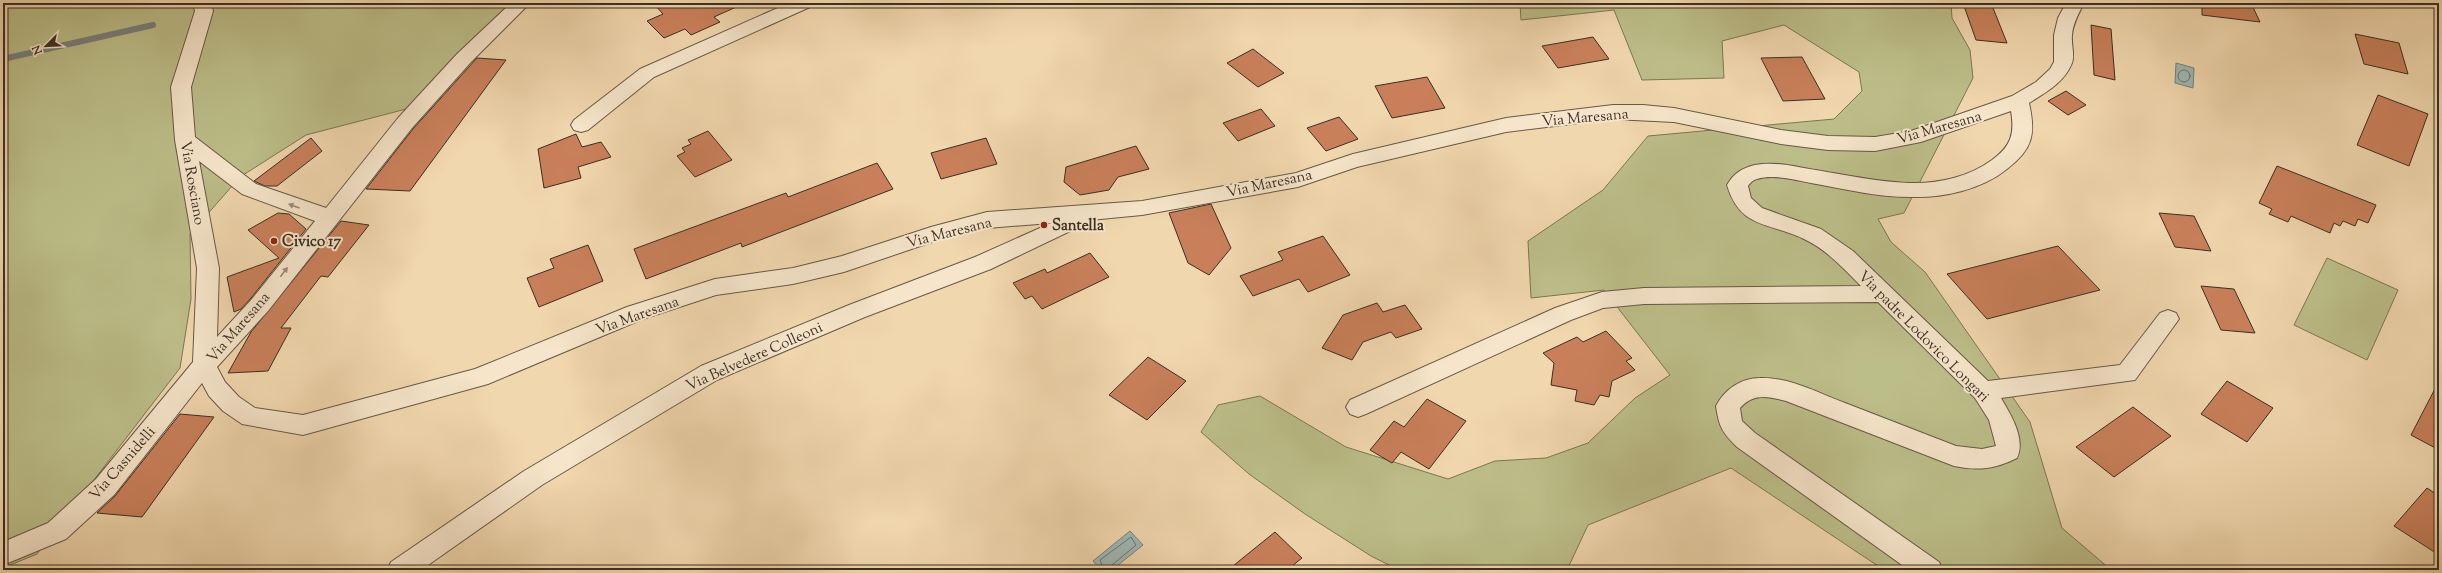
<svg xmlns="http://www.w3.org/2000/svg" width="2442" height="573" viewBox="0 0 2442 573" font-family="'Sorts Mill Goudy',serif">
	<rect width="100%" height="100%" fill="#f1d7ae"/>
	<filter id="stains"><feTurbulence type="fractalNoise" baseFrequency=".005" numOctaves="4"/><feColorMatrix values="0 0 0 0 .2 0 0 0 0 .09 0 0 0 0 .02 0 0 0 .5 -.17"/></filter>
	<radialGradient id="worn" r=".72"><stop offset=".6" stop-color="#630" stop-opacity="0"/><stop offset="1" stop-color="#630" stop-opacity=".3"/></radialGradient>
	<!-- green -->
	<g fill="#bcbe89" stroke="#7c7656">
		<polygon points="3,3 512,3 414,107 306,135 240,177 190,234 191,299 180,368 37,554 3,568"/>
		<polygon points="1520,3 1951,3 1952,18 1970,50 1973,78 1904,213 1878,219 1891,242 1925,272 2030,422 2062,528 2110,569 1884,570 1731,468 1588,525 1567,570 1399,570 1371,556 1305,514 1249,474 1201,432 1218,405 1260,396 1346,447 1448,479 1495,461 1546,458 1588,443 1635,398 1670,375 1604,290 1531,298 1528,241 1603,190 1648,136 1834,119 1862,91 1859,72 1784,25 1722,41 1724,78 1642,80 1614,10 1521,20"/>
		<polygon points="2327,258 2398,290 2367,360 2294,325"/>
	</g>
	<!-- water -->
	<g fill="#9fb7b5" stroke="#77807b">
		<polygon points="2176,63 2194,68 2193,88 2175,83"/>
		<polygon points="1130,531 1143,545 1112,570 1101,570 1093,561"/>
	</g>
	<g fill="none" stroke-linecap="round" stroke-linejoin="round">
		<!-- shore -->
		<g stroke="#6d726c" stroke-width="1">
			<circle cx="2184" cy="76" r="6"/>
			<polyline points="1104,570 1100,560 1131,537 1136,545 1112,565 1110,570"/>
		</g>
		<!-- stream -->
		<polyline stroke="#77807b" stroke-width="6" points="3,59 153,25"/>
	</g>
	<!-- building -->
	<g fill="#c9805a" stroke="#3b2e24">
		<polygon points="653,3 745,3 714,17 720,22 691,35 685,29 664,38 647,21 663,14"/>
		<polygon points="1963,3 1991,3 2007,43 1976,40"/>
		<polygon points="2202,3 2251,3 2260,22 2202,15"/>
		<polygon points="2091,25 2111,29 2115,80 2094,75"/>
		<polygon points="2355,34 2399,43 2408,74 2364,64"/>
		<polygon points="1593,37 1609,59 1558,68 1542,46"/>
		<polygon points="1253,49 1284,73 1258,87 1227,63"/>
		<polygon points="1802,57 1825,99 1783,101 1761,58"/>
		<polygon points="477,58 506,60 410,191 366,189 413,129"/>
		<polygon points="1427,77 1445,108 1392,118 1375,86"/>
		<polygon points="2066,91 2086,105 2068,115 2048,101"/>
		<polygon points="2378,95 2428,114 2409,166 2357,145"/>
		<polygon points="1261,109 1275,126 1238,141 1223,123"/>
		<polygon points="1339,117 1358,139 1326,151 1307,128"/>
		<polygon points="708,131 732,160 695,177 677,156 685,152 682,148 691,144 688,140"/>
		<polygon points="576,134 582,147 601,142 611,157 578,167 581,178 544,188 538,149"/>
		<polygon points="311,138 322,151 277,186 265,186 254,181"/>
		<polygon points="986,138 997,164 941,179 931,153"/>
		<polygon points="1136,146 1149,169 1118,177 1109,190 1080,195 1064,182 1066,167"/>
		<polygon points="877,163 893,189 742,247 741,243 646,279 634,249 786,193 788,197"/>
		<polygon points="2277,166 2376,205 2368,223 2358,219 2355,226 2343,221 2340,226 2334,223 2330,233 2291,216 2288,222 2269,214 2272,209 2259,203"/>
		<polygon points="1211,204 1231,248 1209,275 1188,263 1169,213"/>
		<polygon points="278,213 289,214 306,229 251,298 241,309 234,312 227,277 279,258 248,230"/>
		<polygon points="2159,213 2194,216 2211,251 2175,247"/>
		<polygon points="341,221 369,225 328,277 321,276 281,328 291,328 268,371 228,373 251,332"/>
		<polygon points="1323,236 1350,275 1308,292 1299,279 1253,296 1240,276 1283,260 1278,252"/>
		<polygon points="588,245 603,281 539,307 527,278 554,268 550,259"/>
		<polygon points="2058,246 2100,290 1987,319 1947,274"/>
		<polygon points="1090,253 1109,277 1042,309 1032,296 1025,299 1013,283 1045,269 1047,273"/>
		<polygon points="2201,286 2234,289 2255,333 2221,330"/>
		<polygon points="1377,303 1383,312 1405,305 1422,329 1396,338 1391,332 1363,342 1352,360 1322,348 1343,315"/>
		<polygon points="1606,331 1632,358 1626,361 1635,370 1612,381 1609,397 1600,395 1594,405 1575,401 1577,390 1551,385 1554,363 1543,353 1577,337 1583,342"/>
		<polygon points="1148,357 1186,381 1147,420 1109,395"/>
		<polygon points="2227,381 2273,408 2247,442 2201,414"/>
		<polygon points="2439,381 2439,450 2411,435"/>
		<polygon points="1427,399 1466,421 1429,469 1401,452 1392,463 1370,450 1394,421 1404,427"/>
		<polygon points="2133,407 2171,436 2114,477 2076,447"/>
		<polygon points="180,414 214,417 142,517 97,513 115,496"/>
		<polygon points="2427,488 2439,496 2439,555 2394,526"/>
		<polygon points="1275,532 1302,558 1287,570 1228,570"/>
	</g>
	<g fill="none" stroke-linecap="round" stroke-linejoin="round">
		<defs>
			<g id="street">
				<path d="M 193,3 L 211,3 L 213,11 L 191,87 L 195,137 L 256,184 L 326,208 L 398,118 L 457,54 L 511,3 L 530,3 L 471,62 L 412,128 L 268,311 L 217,367 L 225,382 L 239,397 L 255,408 L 303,415 L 475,369 L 627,307 L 715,279 L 793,268 L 842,256 L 931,227 L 987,212 L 1142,201 L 1296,173 L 1353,154 L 1506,118 L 1613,105 L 1643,105 L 1674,108 L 1781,130 L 1828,136 L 1875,137 L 1911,131 L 2012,96 L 2036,82 L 2050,69 L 2054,62 L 2054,35 L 2058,18 L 2066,3 L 2084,3 C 2079,13 2073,23 2072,35 C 2071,44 2075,55 2072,63 C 2065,82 2045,93 2029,103 C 2036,134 2033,149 2007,169 C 1981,190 1943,198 1910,197 C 1877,197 1844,189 1811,183 C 1795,180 1774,174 1757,179 C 1753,180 1750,183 1748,186 L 1751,198 L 1762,208 L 1821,229 L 1853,251 L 1988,381 L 2120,365 L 2160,313 L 2168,310 L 2176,313 L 2179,319 L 2135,380 L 2001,398 C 2011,415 2026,439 2017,458 C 1995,469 1978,471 1954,466 L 1786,401 C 1768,396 1753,393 1740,408 L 1742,421 L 1755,433 L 1939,562 L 1943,570 L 1909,570 L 1737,447 C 1722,432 1719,427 1716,406 C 1725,389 1741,378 1760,378 C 1789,377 1818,393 1845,403 C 1882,417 1919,432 1956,446 L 1982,449 L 1996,446 L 1989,420 L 1975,398 L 1878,302 L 1644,304 L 1603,308 L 1571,320 L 1366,414 L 1358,417 L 1350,414 L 1346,407 L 1350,400 L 1555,308 L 1602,292 L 1644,288 L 1861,286 C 1844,269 1826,249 1804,239 C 1769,222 1740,229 1727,185 C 1734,173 1742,168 1755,165 C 1775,161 1796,167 1816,170 C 1846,175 1878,182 1909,183 C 1938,184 1969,177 1992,160 C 2011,146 2015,134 2011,111 L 1921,142 L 1875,151 L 1828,150 L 1781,144 L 1674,122 L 1613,119 L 1506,132 L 1357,167 L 1298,187 L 1142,215 L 1090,220 L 1087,223 L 991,269 L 865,317 L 717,380 L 542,485 L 421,570 L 387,570 L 391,562 L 524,471 L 701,366 L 849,305 L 975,257 L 1051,223 L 987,228 L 941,239 L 844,272 L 793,284 L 716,295 L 643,319 L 488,384 L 303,435 L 242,424 L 223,411 L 209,396 L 202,383 L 114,495 L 66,539 L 3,565 L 3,542 L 48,523 L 96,479 L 193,362 L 197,268 L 175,140 L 171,87 L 195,11 ZM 199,161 L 242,194 L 315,221 L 252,299 L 217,337 L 219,268 Z"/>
				<polygon points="789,3 813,3 810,7 654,77 588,130 581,132 574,130 571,125 574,120 640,69"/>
			</g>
		</defs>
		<!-- street casing -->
		<use href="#street" stroke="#685846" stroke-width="2"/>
		<!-- street -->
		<use href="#street" fill="#f6e5ca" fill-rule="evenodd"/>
	</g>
	<!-- one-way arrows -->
	<defs><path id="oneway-solid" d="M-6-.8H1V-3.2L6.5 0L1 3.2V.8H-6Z"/></defs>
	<g fill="#988a77">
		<use href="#oneway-solid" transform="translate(294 206) rotate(-160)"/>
		<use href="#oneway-solid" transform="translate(284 272) rotate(-53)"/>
	</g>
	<!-- markers -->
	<g fill="#8f2418" stroke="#f6e5ca" stroke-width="1.5">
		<circle cx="1044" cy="225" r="4"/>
		<circle cx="274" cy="241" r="4"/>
	</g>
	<g text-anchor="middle" stroke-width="4" stroke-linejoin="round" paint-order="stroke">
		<!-- street labels -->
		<g font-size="15" fill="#3b2e24" stroke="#f6e5ca">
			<text transform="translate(1585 117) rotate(-5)" y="5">Via Maresana</text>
			<text transform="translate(1939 127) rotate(-16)" y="5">Via Maresana</text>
			<text transform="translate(193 183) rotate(80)" y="5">Via Rosciano</text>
			<text transform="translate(1269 183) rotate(-12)" y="5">Via Maresana</text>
			<text transform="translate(949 232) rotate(-14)" y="5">Via Maresana</text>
			<text transform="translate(637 315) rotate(-20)" y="5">Via Maresana</text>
			<text transform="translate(238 327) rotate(-49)" y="5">Via Maresana</text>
			<text transform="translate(1924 336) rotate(45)" y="5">Via padre Lodovico Longari</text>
			<text transform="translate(754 356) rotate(-24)" y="5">Via Belvedere Colleoni</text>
			<text transform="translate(122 463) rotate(-49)" y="5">Via Casnidelli</text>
		</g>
		<!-- poi labels -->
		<g font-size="15" font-weight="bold" fill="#3b2e24" stroke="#f6e5ca" text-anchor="start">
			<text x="1052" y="230">Santella</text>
			<text x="282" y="246">Civico 17</text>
		</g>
	</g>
	<!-- margin -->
	<rect width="2442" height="573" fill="none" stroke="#f1d7ae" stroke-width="16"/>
	<rect x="4" y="4" width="2434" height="565" fill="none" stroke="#3b2e24" stroke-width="2"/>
	<rect x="8" y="8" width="2426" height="557" fill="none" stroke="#3b2e24"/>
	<!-- north arrow -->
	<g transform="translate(46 46) rotate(246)" stroke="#f6e5ca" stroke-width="3" paint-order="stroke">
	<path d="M0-3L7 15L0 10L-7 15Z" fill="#3b2e24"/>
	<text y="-6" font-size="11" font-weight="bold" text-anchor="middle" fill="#3b2e24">N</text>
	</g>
	<rect width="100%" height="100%" filter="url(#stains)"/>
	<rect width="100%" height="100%" fill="url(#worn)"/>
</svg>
